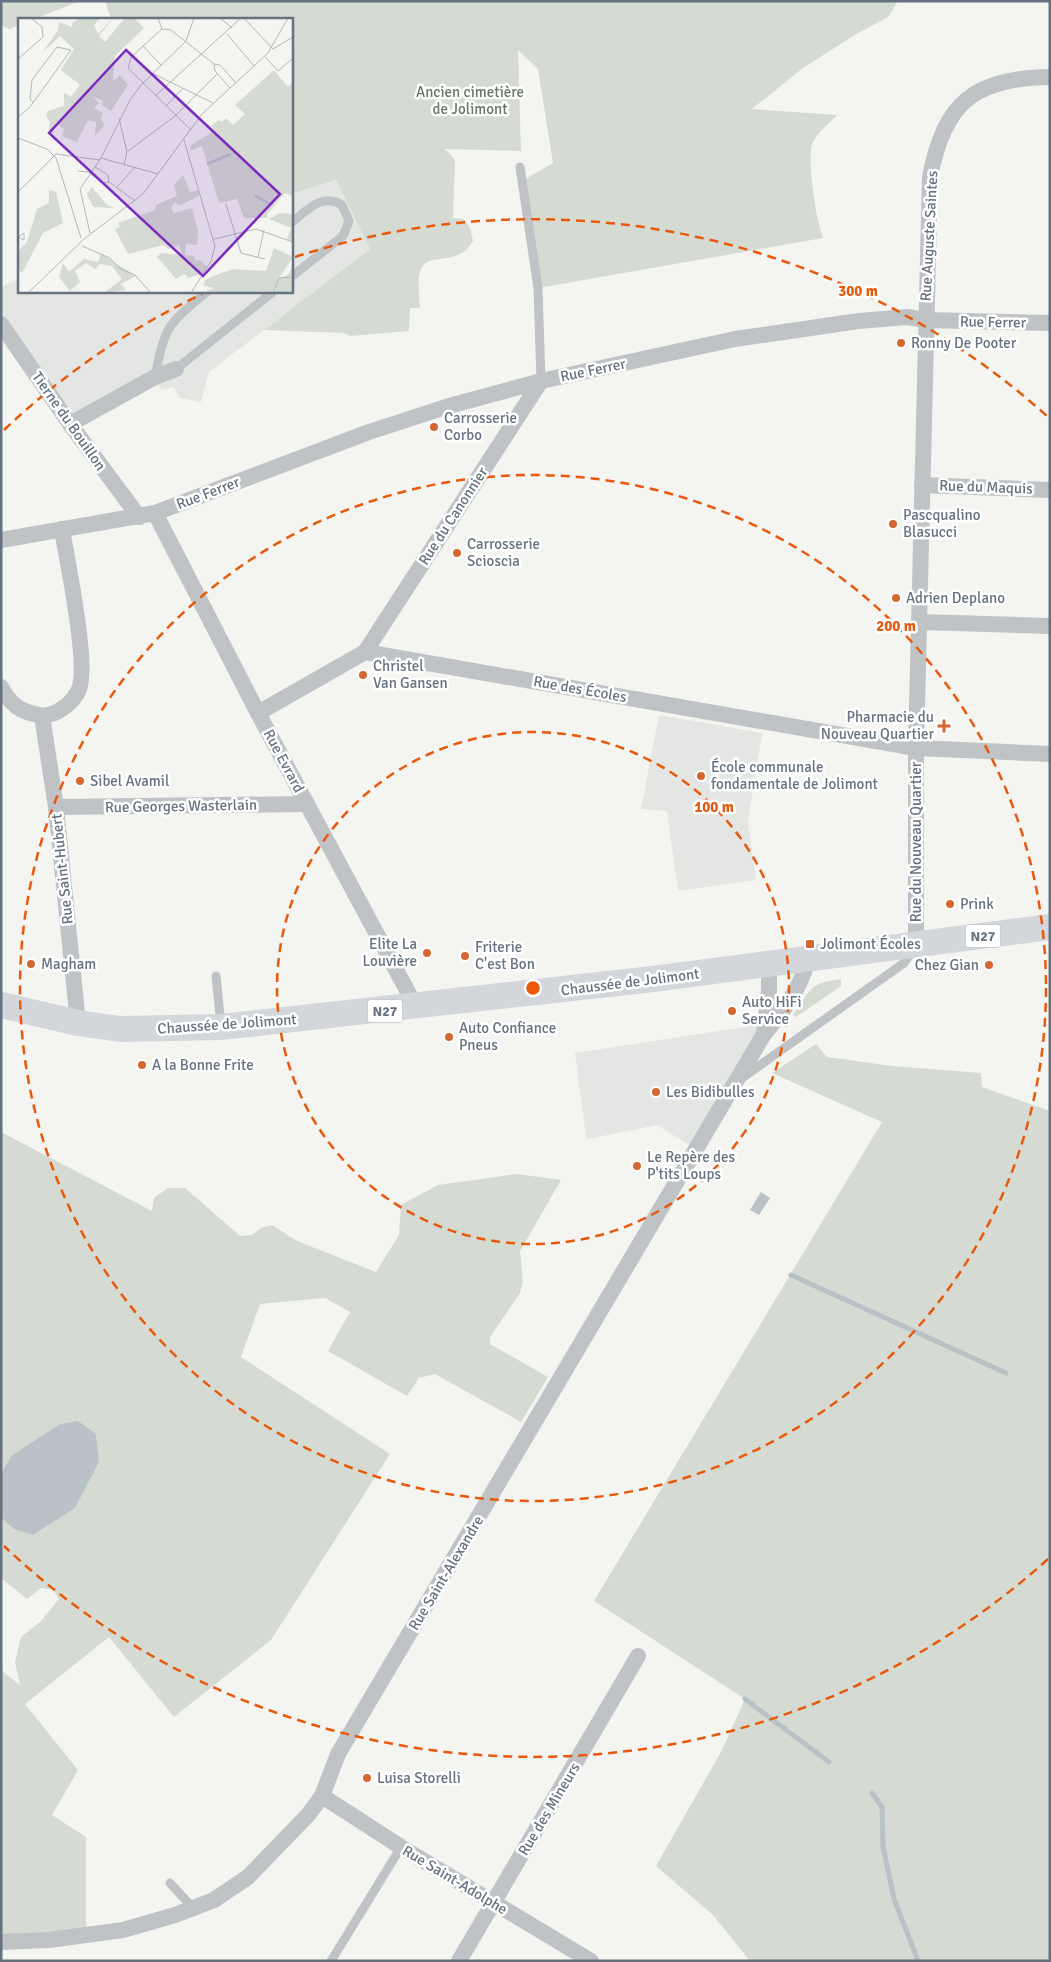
<svg xmlns="http://www.w3.org/2000/svg" width="1051" height="1962" viewBox="0 0 1051 1962" font-family="Signika,sans-serif">
	<rect width="100%" height="100%" fill="#f4f4f1"/>
	<!-- built -->
	<g fill="#e4e6e4">
		<polygon points="336,180 370,249 209,372 201,402 180,398 173,387 161,390 155,377 70,424 1,324 1,287 19,278 19,291 291,291 291,194"/>
		<polygon points="659,715 762,733 748,822 756,880 678,891 667,811 641,809"/>
		<polygon points="758,1025 764,1034 697,1150 657,1125 588,1139 586,1136 575,1053"/>
	</g>
	<!-- green -->
	<g fill="#d5dbd2">
		<polygon points="1,1 79,1 35,19 19,19 19,25 10,29 1,25"/>
		<path d="M 105,1 L 898,1 L 888,17 L 858,33 L 803,68 L 752,109 L 837,115 C 830,123 815,134 812,145 C 807,165 816,218 823,238 L 538,288 L 522,181 L 553,163 L 538,69 L 518,50 L 521,151 L 445,149 L 455,160 L 453,218 L 464,219 L 470,228 L 473,241 C 458,268 428,251 421,269 C 416,279 420,297 420,308 L 410,308 L 409,331 L 350,336 L 343,333 L 264,330 L 370,249 L 336,180 L 291,194 L 291,19 L 111,19 Z"/>
		<path d="M 841,979 L 841,986 L 796,1017 L 793,1015 C 810,990 809,983 841,979 Z"/>
		<polygon points="816,1044 827,1057 892,1066 981,1073 982,1087 1050,1111 1050,1961 750,1961 713,1915 656,1866 721,1752 745,1699 594,1601 882,1122 772,1073"/>
		<polygon points="1,1132 152,1211 154,1198 168,1188 185,1188 240,1236 252,1235 261,1228 272,1225 297,1241 376,1272 399,1235 401,1205 438,1185 517,1174 561,1180 520,1251 523,1282 520,1293 490,1337 490,1344 548,1377 521,1422 435,1374 419,1378 407,1396 328,1351 350,1312 325,1298 260,1304 241,1357 390,1454 271,1640 174,1717 109,1637 25,1704 78,1770 52,1815 86,1837 86,1935 13,1938 1,1933 1,1670 20,1685 15,1662 21,1637 41,1621 59,1599 53,1590 41,1588 27,1599 1,1578 1,1518 14,1529 87,1483 99,1462 96,1434 36,1440 11,1456 1,1474"/>
	</g>
	<!-- water -->
	<g fill="#b9c2c7">
		<polygon points="761,1192 770,1198 759,1215 750,1210"/>
		<polygon points="78,1421 96,1434 99,1462 75,1508 33,1535 14,1529 1,1518 1,1474 11,1456 60,1424"/>
	</g>
	<g fill="none" stroke-linecap="round" stroke-linejoin="round">
		<!-- stream -->
		<g stroke="#b9c2c7" stroke-width="5">
			<polyline points="791,1275 1006,1373"/>
			<polyline points="745,1699 829,1762"/>
			<polyline points="872,1793 882,1807 883,1846 894,1899 918,1961"/>
		</g>
		<!-- lane -->
		<g stroke="#c0c3c6" stroke-width="9">
			<polyline points="520,167 538,288 541,381"/>
			<path d="M 291,223 C 306,211 322,192 342,205 L 349,221 L 343,236 L 291,277"/>
			<polyline points="176,369 274,291"/>
			<path d="M 155,377 C 165,325 168,324 208,291"/>
			<polyline points="216,976 221,1025"/>
			<polyline points="742,1078 904,963 913,950"/>
			<polyline points="170,1883 193,1908"/>
			<polyline points="331,1961 401,1847"/>
		</g>
		<!-- street -->
		<g stroke="#c0c3c6" stroke-width="16">
			<polyline points="1,324 70,424 139,517"/>
			<polyline points="70,424 155,377 176,369"/>
			<polyline points="922,485 1050,490"/>
			<polyline points="155,513 258,713 416,1007"/>
			<polyline points="1,540 155,513 369,432 449,406 541,381 735,339 859,321 907,317 925,320 1050,323"/>
			<polyline points="921,622 1050,626"/>
			<polyline points="365,652 541,381"/>
			<path d="M 1,687 C 10,704 20,712 39,715 C 54,718 74,703 79,689 C 89,664 67,561 62,529"/>
			<polyline points="258,713 365,652 916,748 1050,754"/>
			<polyline points="42,716 56,807 78,1023"/>
			<polyline points="56,807 307,804"/>
			<path d="M 916,945 L 916,748 L 930,177 C 944,103 974,78 1050,77"/>
			<polyline points="764,1034 769,990 769,964"/>
			<polyline points="322,1796 401,1847 591,1961"/>
			<path d="M 1,1942 L 49,1940 L 123,1930 L 175,1915 L 214,1900 L 248,1877 L 308,1815 L 322,1796 L 338,1754 L 764,1034 C 785,1009 799,991 808,960"/>
			<polyline points="459,1961 638,1656"/>
		</g>
		<!-- primary -->
		<polyline stroke="#d3d7db" stroke-width="26" points="1,1005 78,1023 120,1029 221,1027 653,979 1050,927"/>
	</g>
	<!-- distance rings -->
	<g fill="none" stroke="#e8590c" stroke-width="2.5" stroke-dasharray="9 6">
		<circle cx="533" cy="988" r="256"/>
		<circle cx="533" cy="988" r="513"/>
		<path d="M1048 1559A769 769 0 0 1 4 1546M4 430A769 769 0 0 1 202 294M295 257A769 769 0 0 1 1048 417"/>
	</g>
	<!-- markers -->
	<g fill="#d46631" stroke="#fff" stroke-width="2">
		<circle cx="901" cy="343" r="5"/>
		<circle cx="434" cy="427" r="5"/>
		<circle cx="893" cy="524" r="5"/>
		<circle cx="457" cy="553" r="5"/>
		<circle cx="896" cy="598" r="5"/>
		<circle cx="363" cy="675" r="5"/>
		<path d="M941.5 718.5h5v5h5v5h-5v5h-5v-5h-5v-5h5z"/>
		<circle cx="701" cy="776" r="5"/>
		<circle cx="80" cy="781" r="5"/>
		<circle cx="950" cy="904" r="5"/>
		<rect x="805" y="939" width="10" height="10" rx="2.5"/>
		<circle cx="427" cy="953" r="5"/>
		<circle cx="465" cy="956" r="5"/>
		<circle cx="31" cy="964" r="5"/>
		<circle cx="989" cy="965" r="5"/>
		<circle cx="732" cy="1011" r="5"/>
		<circle cx="449" cy="1037" r="5"/>
		<circle cx="142" cy="1065" r="5"/>
		<circle cx="656" cy="1092" r="5"/>
		<circle cx="637" cy="1166" r="5"/>
		<circle cx="367" cy="1778" r="5"/>
	</g>
	<g text-anchor="middle" stroke-width="5" stroke-linejoin="round" paint-order="stroke">
		<!-- shield labels -->
		<g fill="#fff" stroke="#949ca5" stroke-width="1">
			<rect x="965.5" y="924.5" width="35" height="23" rx="4"/>
			<rect x="367.5" y="999.5" width="35" height="23" rx="4"/>
		</g>
		<g font-size="14" font-weight="bold" fill="#66727f">
			<text x="983" y="941">N27</text>
			<text x="385" y="1016">N27</text>
		</g>
		<!-- park labels -->
		<g font-size="15" fill="#667764" stroke="#fff">
			<text x="470" y="97">Ancien cimetière<tspan x="470" dy="17">de Jolimont</tspan></text>
		</g>
		<!-- street labels -->
		<g font-size="15" fill="#66727f" stroke="#fff">
			<text transform="translate(929 236) rotate(-87)" y="5">Rue Auguste Saintes</text>
			<text transform="translate(993 322) rotate(1)" y="5">Rue Ferrer</text>
			<text transform="translate(593 370) rotate(-12)" y="5">Rue Ferrer</text>
			<text transform="translate(69 421) rotate(55)" y="5">Tierne du Bouillon</text>
			<text transform="translate(986 487) rotate(2)" y="5">Rue du Maquis</text>
			<text transform="translate(208 493) rotate(-21)" y="5">Rue Ferrer</text>
			<text transform="translate(453 516) rotate(-57)" y="5">Rue du Canonnier</text>
			<text transform="translate(580 689) rotate(10)" y="5">Rue des Écoles</text>
			<text transform="translate(284 761) rotate(62)" y="5">Rue Evrard</text>
			<text transform="translate(181 806) rotate(-1)" y="5">Rue Georges Wasterlain</text>
			<text transform="translate(916 842) rotate(-90)" y="5">Rue du Nouveau Quartier</text>
			<text transform="translate(62 869) rotate(-96)" y="5">Rue Saint-Hubert</text>
			<text transform="translate(630 982) rotate(-7)" y="5">Chaussée de Jolimont</text>
			<text transform="translate(227 1024) rotate(-4)" y="5">Chaussée de Jolimont</text>
			<text transform="translate(446 1573) rotate(-59)" y="5">Rue Saint-Alexandre</text>
			<text transform="translate(549 1809) rotate(-59)" y="5">Rue des Mineurs</text>
			<text transform="translate(455 1880) rotate(31)" y="5">Rue Saint-Adolphe</text>
		</g>
		<!-- poi labels -->
		<g font-size="15" fill="#66727f" stroke="#fff" text-anchor="start">
			<text x="911" y="348">Ronny De Pooter</text>
			<text x="444" y="423">Carrosserie<tspan x="444" dy="17">Corbo</tspan></text>
			<text x="903" y="520">Pascqualino<tspan x="903" dy="17">Blasucci</tspan></text>
			<text x="467" y="549">Carrosserie<tspan x="467" dy="17">Scioscia</tspan></text>
			<text x="906" y="603">Adrien Deplano</text>
			<text x="373" y="671">Christel<tspan x="373" dy="17">Van Gansen</tspan></text>
			<text x="934" y="722" text-anchor="end">Pharmacie du<tspan x="934" dy="17">Nouveau Quartier</tspan></text>
			<text x="711" y="772">École communale<tspan x="711" dy="17">fondamentale de Jolimont</tspan></text>
			<text x="90" y="786">Sibel Avamil</text>
			<text x="960" y="909">Prink</text>
			<text x="417" y="949" text-anchor="end">Elite La<tspan x="417" dy="17">Louvière</tspan></text>
			<text x="820" y="949">Jolimont Écoles</text>
			<text x="475" y="952">Friterie<tspan x="475" dy="17">C'est Bon</tspan></text>
			<text x="41" y="969">Magham</text>
			<text x="979" y="970" text-anchor="end">Chez Gian</text>
			<text x="742" y="1007">Auto HiFi<tspan x="742" dy="17">Service</tspan></text>
			<text x="459" y="1033">Auto Confiance<tspan x="459" dy="17">Pneus</tspan></text>
			<text x="152" y="1070">A la Bonne Frite</text>
			<text x="666" y="1097">Les Bidibulles</text>
			<text x="647" y="1162">Le Repère des<tspan x="647" dy="17">P'tits Loups</tspan></text>
			<text x="377" y="1783">Luisa Storelli</text>
		</g>
	</g>
	<!-- overview -->
	<g transform="translate(18 18)">
		<rect width="275" height="275" fill="#f4f4f1"/>
		<path d="M 63,0 L 82,0 L 76,7 L 80,16 L 95,0 L 81,18 L 87,24 L 107,0 L 116,0 L 126,10 L 97,38 L 95,63 L 102,57 L 110,67 L 93,93 L 84,87 L 85,83 L 74,78 L 81,85 L 76,90 L 85,95 L 83,101 L 87,107 L 77,118 L 78,104 L 70,102 L 59,124 L 44,118 L 46,111 L 39,106 L 34,116 L 30,115 L 32,104 L 28,98 L 30,93 L 46,88 L 46,75 L 53,79 L 62,67 L 43,52 L 56,31 L 42,18 L 24,35 L 40,12 L 41,4 L 54,9 L 55,4 ZM 256,52 L 270,69 L 275,64 L 275,178 L 267,175 L 249,196 L 249,200 L 226,200 L 219,181 L 201,185 L 184,128 L 172,133 L 173,127 L 196,113 L 193,108 L 201,102 L 204,104 L 208,100 L 215,107 L 227,96 L 217,87 ZM 165,157 L 172,174 L 180,172 L 181,178 L 161,188 L 157,184 L 153,190 L 156,195 L 174,190 L 180,213 L 179,227 L 168,226 L 167,237 L 176,238 L 178,243 L 182,242 L 190,250 L 183,256 L 170,260 L 166,256 L 158,261 L 139,239 L 143,235 L 164,237 L 161,227 L 151,231 L 145,227 L 110,236 L 97,211 L 102,209 L 100,205 L 137,192 L 138,187 L 159,178 L 156,167 ZM 74,169 L 89,187 L 97,190 L 75,189 L 69,176 ZM 31,172 L 38,174 L 45,205 L 25,215 L 4,255 L 0,252 L 0,233 L 9,224 L 19,191 L 31,185 ZM 262,195 L 275,196 L 274,223 L 269,221 L 273,210 L 251,201 ZM 256,230 L 275,239 L 261,260 L 270,257 L 275,248 L 275,275 L 185,275 L 196,270 L 186,268 L 187,262 L 203,255 L 216,251 L 248,253 ZM 83,236 L 118,258 L 103,266 L 108,272 L 86,275 L 104,261 L 94,248 L 82,246 L 77,251 L 68,245 L 57,253 L 62,264 L 52,273 L 41,259 L 45,245 L 51,254 L 66,241 L 80,244 Z" fill="#d5dbd2"/>
		<path fill="none" stroke="#b9c2c7" stroke-width="2.5" d="M 189,146 L 213,136M 236,177 L 254,187"/>
		<path fill="none" stroke="#b2b8bc" stroke-width="1" d="M 140,0 L 144,11 L 153,12 L 196,46 L 202,47 L 218,65M 202,0 L 214,10M 226,0 L 255,31 L 275,19M 144,11 L 113,39 L 110,50 L 173,112M 209,16 L 236,48M 125,28 L 143,47M 247,39 L 260,53 L 275,40M 0,41 L 25,19 L 24,9 L 13,0M 196,46 L 197,53 L 212,70M 134,55 L 195,85M 137,78 L 223,0M 148,88 L 165,70M 0,99 L 12,89 L 53,32 L 39,29 L 14,62 L 12,81 L 15,84M 101,100 L 109,134M 0,120 L 29,131 L 38,140 L 63,220M 166,122 L 197,228 L 193,243 L 173,275M 83,140 L 140,156M 106,147 L 109,134 L 157,98 L 199,56M 60,153 L 70,154 L 85,165 L 91,164 L 90,157 L 77,149M 91,164 L 117,183M 99,169 L 117,149M 0,174 L 38,136 L 82,142M 208,186 L 223,235 L 247,241M 72,215 L 62,171 L 83,140 L 112,82 L 123,67 L 168,23 L 176,0M 0,219 L 6,222 L 6,215 L 0,219M 196,221 L 238,211 L 275,224M 64,228 L 92,240 L 101,250 L 117,257 L 133,275M 240,239 L 246,212M 10,275 L 66,221 L 125,176 L 184,96 L 250,35 L 270,0M 255,275 L 261,260 L 275,259"/>
		<path fill="#7b2cbf" fill-opacity="0.15" stroke="#7b2cbf" stroke-width="2.5" d="M 108,32 L 262,176 L 185,258 L 31,115 Z"/>
		<rect width="275" height="275" fill="none" stroke="#66727f" stroke-width="2.5"/>
	</g>
	<circle cx="533" cy="988" r="8" fill="#e8590c" stroke="#fff" stroke-width="2.5"/>
	<g font-size="15" text-anchor="middle" font-weight="bold" fill="#e8590c" stroke="#fff" stroke-width="5" stroke-linejoin="round" paint-order="stroke">
		<text x="858" y="296">300 m</text>
		<text x="896" y="631">200 m</text>
		<text x="714" y="812">100 m</text>
	</g>
	<!-- border -->
	<rect width="1051" height="1962" fill="none" stroke="#66727f" stroke-width="5"/>
</svg>
